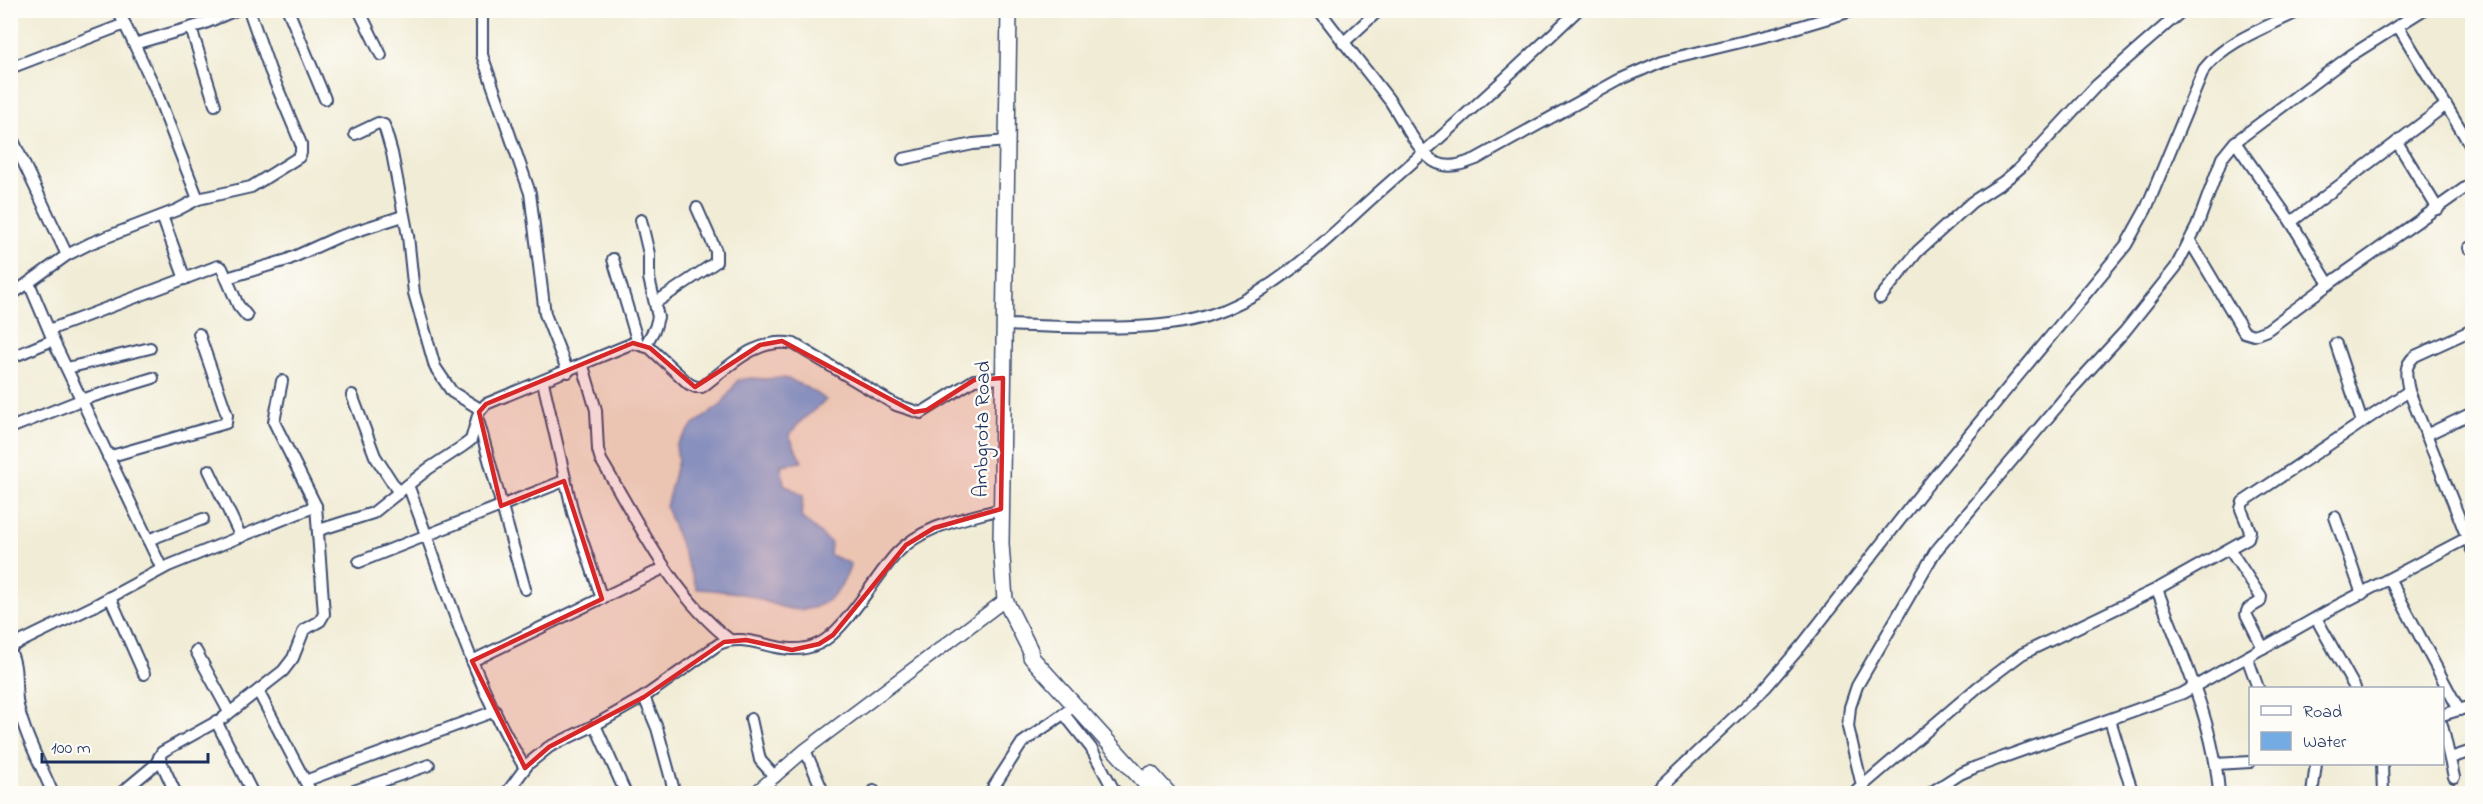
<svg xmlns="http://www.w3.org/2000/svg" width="2483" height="804" viewBox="0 0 2483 804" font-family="'Indie Flower',sans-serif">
	<rect width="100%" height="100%" fill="#fdfcf7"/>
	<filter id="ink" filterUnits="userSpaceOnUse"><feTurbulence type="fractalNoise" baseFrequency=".0167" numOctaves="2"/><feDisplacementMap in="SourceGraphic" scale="12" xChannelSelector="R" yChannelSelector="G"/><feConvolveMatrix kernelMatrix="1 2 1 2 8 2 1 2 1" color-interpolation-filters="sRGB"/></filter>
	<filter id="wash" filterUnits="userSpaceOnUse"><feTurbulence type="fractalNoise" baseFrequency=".008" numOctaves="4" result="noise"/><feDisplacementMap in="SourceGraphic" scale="24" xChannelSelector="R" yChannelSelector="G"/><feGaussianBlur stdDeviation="1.35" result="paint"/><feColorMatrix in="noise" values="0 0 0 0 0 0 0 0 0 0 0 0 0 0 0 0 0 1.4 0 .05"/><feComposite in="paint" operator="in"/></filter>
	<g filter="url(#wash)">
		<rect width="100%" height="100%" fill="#f1ecd5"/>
		<!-- water -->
		<path fill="#74abe3" stroke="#486da0" stroke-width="1.5" d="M 752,378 C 763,380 771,378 782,378 C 791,378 818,393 826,400 L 800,422 L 789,435 L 802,462 L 781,465 L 784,484 L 803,496 L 801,517 L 831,543 L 830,555 L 851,564 C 842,591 824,614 791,609 C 776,607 762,599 747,595 C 730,591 714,590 697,589 L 666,507 L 678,460 L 676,445 L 693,425 L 721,405 L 738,380 Z"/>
	</g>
	<g filter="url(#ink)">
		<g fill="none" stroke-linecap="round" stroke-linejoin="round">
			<defs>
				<g id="minor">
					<polyline points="118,10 154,86 198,199"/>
					<polyline points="288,10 325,99"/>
					<polyline points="359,10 381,55"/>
					<polyline points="482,10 482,55 530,193 545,314 568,372"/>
					<path d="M 1319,10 C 1342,41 1367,71 1390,101 C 1401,117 1420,156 1437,163 C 1450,169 1463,164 1476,159 L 1619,80 L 1662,61 L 1778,33 L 1855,10"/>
					<polyline points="2398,26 2472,148"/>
					<polyline points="191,28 215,105"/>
					<polyline points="1343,43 1379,10"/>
					<polyline points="134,44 203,24 236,10"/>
					<polyline points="10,68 125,24"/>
					<polyline points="10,134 67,255"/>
					<polyline points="355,134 378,123 384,125 392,153 408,236 414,293 435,367 452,392 480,409"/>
					<polyline points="2235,142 2291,222 2329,284"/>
					<polyline points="2397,142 2438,209"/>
					<polyline points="903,159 973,144 1007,141"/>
					<polyline points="162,216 185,279"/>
					<polyline points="641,220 649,254 649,278 658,317 655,328 645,346"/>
					<polyline points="2291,222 2446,105"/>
					<polyline points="2190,241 2244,332 2254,335 2267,330 2329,284 2472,183"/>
					<polyline points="2469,248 2472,246"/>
					<polyline points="613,259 638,343"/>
					<polyline points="227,278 287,260 338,237 403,216"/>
					<polyline points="29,283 53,340 162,569"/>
					<polyline points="10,296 67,255 91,243 177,210 198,199 251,187 299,157 301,153 301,144 270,70 249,10"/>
					<polyline points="1880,298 1918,251 1972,202 2003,182 2021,167 2097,85 2183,10"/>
					<polyline points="655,303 716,262 716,251 697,208"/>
					<path d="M 1003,325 C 1063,326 1151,334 1207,316 C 1276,294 1326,239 1379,192 C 1446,133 1513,72 1578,10"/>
					<polyline points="49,330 218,266 222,268 238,305 247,316"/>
					<path d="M 2472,330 L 2415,356 C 2403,366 2406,377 2409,391 L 2472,550"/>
					<polyline points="2336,344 2362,422"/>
					<polyline points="10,358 53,340"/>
					<path d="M 583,366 L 596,410 L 598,450 L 601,460 C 639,523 671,594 730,640"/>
					<polyline points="67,368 150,348"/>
					<polyline points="543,382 573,513 602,599"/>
					<polyline points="352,395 375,456 399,493"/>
					<polyline points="478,420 525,589"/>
					<polyline points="10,428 81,400 153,378"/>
					<polyline points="2426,435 2472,413"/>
					<polyline points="108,457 226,423 227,415 199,334"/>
					<polyline points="209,470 241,537"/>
					<path d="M 408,485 C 444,580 471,680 525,768"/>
					<polyline points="2335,517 2362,594"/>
					<path d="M 319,530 L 373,513 L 428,469 L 463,446 L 471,440 L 479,412 L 486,404 L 633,343 L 650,348 L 689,384 L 696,387 L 702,387 C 730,366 757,336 794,344 L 896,405 L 921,413 L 974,380 L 1003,378"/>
					<polyline points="148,540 203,519"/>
					<polyline points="2230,550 2261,597 2260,602 2248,609 2246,614 2263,648"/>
					<polyline points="359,562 564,481"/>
					<polyline points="2390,580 2459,710"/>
					<path d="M 2157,589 C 2181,653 2215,725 2219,794"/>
					<polyline points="110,597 144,674"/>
					<polyline points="2316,618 2355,688"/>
					<polyline points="10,647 94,606 168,566 316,506"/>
					<path d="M 10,651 C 19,668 14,688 18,706 C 25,736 41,765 53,794"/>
					<polyline points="196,651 229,712"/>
					<polyline points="2247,657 2258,688"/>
					<polyline points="472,661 664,568"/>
					<polyline points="258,691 312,794"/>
					<polyline points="644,697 657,728 675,794"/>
					<polyline points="1064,714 1091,748 1116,794"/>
					<polyline points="2442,715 2472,706"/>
					<polyline points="751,719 760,760 775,777"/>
					<polyline points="2110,720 2133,794"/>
					<polyline points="216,721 253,794"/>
					<polyline points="595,725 626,794"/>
					<polyline points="2442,725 2454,777"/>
					<polyline points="805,750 824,794"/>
					<polyline points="159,757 176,794"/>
					<polyline points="2450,758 2472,751"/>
					<polyline points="2216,764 2250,762"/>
					<polyline points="2382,764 2383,794"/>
					<polyline points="305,781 495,711"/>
					<polyline points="874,791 875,794"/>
					<polyline points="120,794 156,764 162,752 223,718 283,671 293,658 304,630 320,621 324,614 316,506 274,422 282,381"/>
					<polyline points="345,794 429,765"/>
					<path d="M 506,794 L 528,764 L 549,747 L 595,725 L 644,697 L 719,644 C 750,629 782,661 818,644 C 843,634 876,576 896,554 C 923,525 964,519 1001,509"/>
					<polyline points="989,794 1022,743 1076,705"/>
					<path d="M 1653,794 L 1766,687 L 1802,645 L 1921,493 L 2126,245 L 2146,209 L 2204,69 C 2227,40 2268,27 2301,10"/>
					<polyline points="1853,794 1978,687 2022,654 2157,589 2248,538 2250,531 2241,509 2243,502 2409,391"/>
					<polyline points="1864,794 1848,727 1850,707 1857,686 1935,552 2072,389 2125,331 2176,267 2197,226 2222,158 2235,142 2350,56 2423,10"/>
					<polyline points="1929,794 1960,774 1976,767 2183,693 2335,607 2467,538"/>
					<polyline points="2312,794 2316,764"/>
				</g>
				<polyline id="tertiary" points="754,794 805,750 1005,600"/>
				<g id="primary">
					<polyline points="1009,10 1001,544 1005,600 1030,650 1031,657 1155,794"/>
					<polyline points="1151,774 1169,794"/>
				</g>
			</defs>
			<!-- minor casing -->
			<use href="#minor" stroke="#3b4b70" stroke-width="14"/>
			<!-- tertiary casing -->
			<use href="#tertiary" stroke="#3b4b70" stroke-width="15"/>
			<!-- primary casing -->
			<use href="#primary" stroke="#3b4b70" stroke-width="18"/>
			<!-- minor -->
			<use href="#minor" stroke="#fff" stroke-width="10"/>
			<!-- tertiary -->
			<use href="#tertiary" stroke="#fff" stroke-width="12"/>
			<!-- primary -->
			<use href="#primary" stroke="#fff" stroke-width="15"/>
		</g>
	</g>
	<!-- marked area -->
	<path fill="#d62828" fill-opacity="0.2" stroke="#d62828" stroke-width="4.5" stroke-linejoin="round" d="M 782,341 L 914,412 L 927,410 L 974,380 L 1003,378 L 1001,509 L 934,528 L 906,545 L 833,635 L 819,644 L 792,650 L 746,640 L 724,642 L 644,697 L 549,747 L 525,768 L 472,661 L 602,599 L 564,481 L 501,506 L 479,412 L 486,404 L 633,343 L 650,348 L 695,387 L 760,345 Z"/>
	<g text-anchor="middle" stroke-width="5" stroke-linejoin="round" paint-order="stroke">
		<!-- street labels -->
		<g font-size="21" fill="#1b2f5e" stroke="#fdfcf7">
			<text transform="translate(981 429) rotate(-89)" y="7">Ambgrota Road</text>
		</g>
	</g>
	<!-- margin -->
	<rect width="2483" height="804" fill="none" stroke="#fdfcf7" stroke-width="36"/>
	<!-- legend -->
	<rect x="2249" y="687" width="195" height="78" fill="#fdfcf7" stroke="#a3aaba" stroke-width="1.5"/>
	<rect x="2261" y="706" width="30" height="9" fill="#ffffff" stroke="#a3aaba" stroke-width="1.5"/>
	<text x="2303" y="717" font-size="18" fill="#1b2f5e">Road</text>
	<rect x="2261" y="732" width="30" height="18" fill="#74abe3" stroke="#a3aaba" stroke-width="1.5"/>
	<text x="2303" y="747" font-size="18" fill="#1b2f5e">Water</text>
	<!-- scale -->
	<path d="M42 753v9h166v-9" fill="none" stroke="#1b2f5e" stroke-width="3"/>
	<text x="51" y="753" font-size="18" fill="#1b2f5e" stroke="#fdfcf7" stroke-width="4.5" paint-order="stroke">100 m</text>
</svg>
